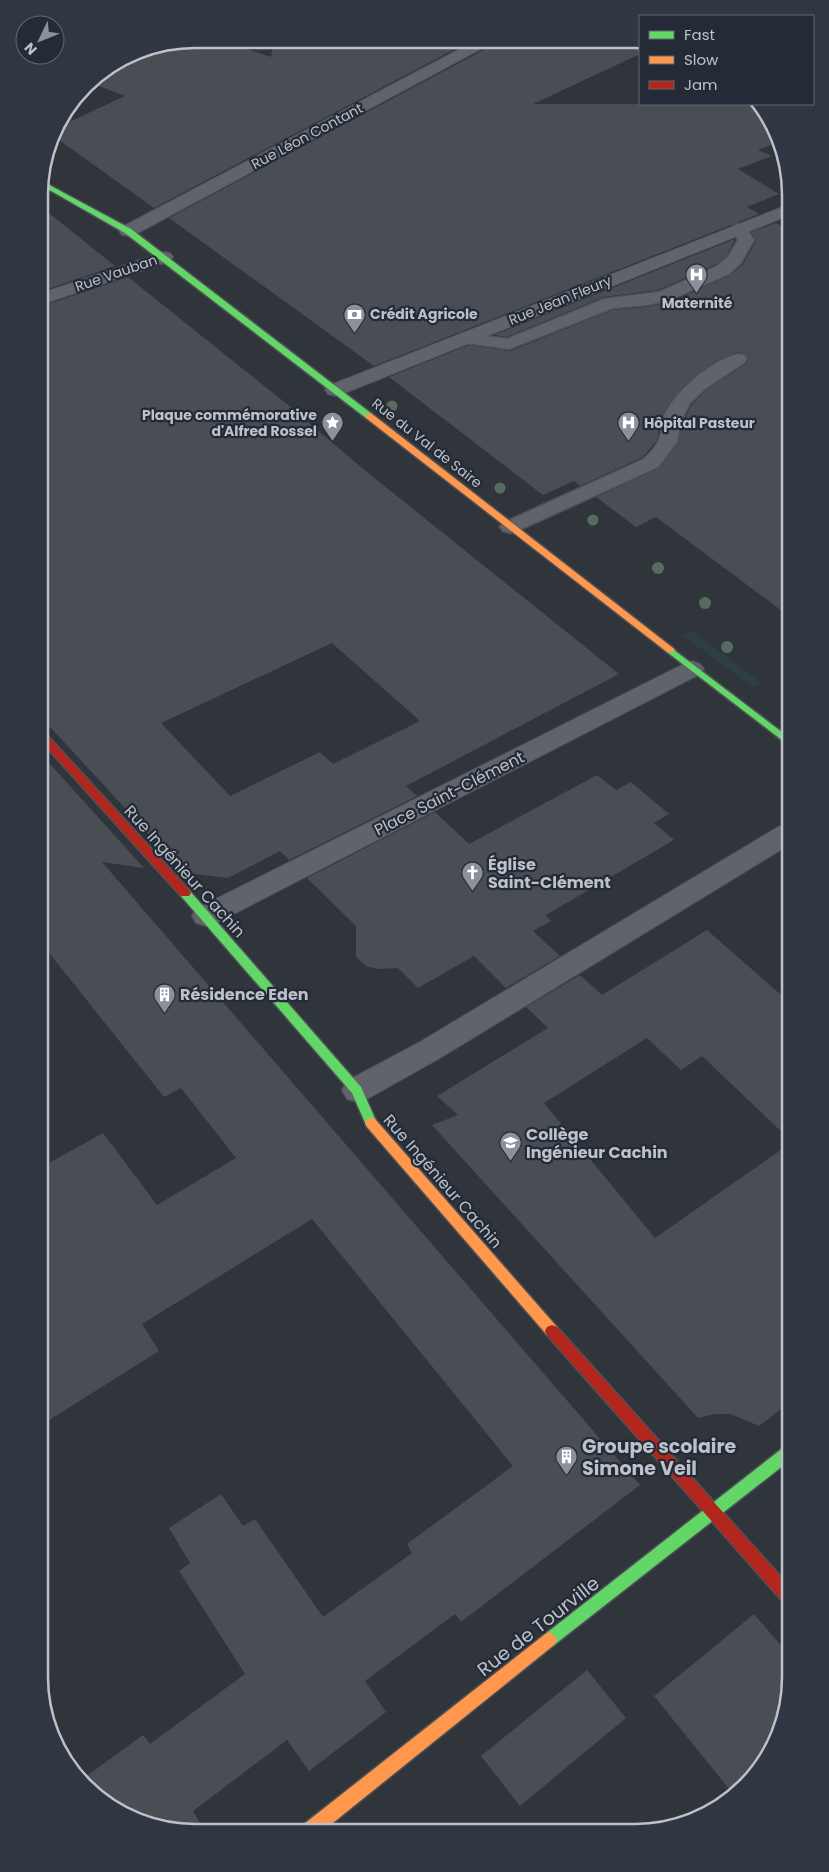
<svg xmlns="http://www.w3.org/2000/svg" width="829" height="1872" viewBox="0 0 829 1872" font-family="Poppins,sans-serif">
	<rect width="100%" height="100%" fill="#30353c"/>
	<!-- green -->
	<polygon fill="#2e3f42" points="691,630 761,683 753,687 682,635"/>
	<!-- building -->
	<g fill="#494d54" fill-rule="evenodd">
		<polygon points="194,39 217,39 271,57 274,39 472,40 154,208 52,135 54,129 125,96 88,82 92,78 135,50"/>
		<polygon points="494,41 640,42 640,54 533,104 760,104 779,142 758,150 772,156 738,169 779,194 747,207 759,214 374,366 169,218 491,46"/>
		<polygon points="39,205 115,266 39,292"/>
		<polygon points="776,223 785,228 786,614 656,517 636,527 596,497 659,468 678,443 683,422 692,404 707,389 746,364 749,359 744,353 737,352 715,362 683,387 667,407 661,419 657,440 643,457 580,486 574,481 543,495 389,377 469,345 510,351 613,310 647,307 671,302 730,275 743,264 756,241 751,232"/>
		<polygon points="735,239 727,256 716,264 658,290 603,297 507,337 494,335"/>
		<path d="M 128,277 L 288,405 L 362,468 L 619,674 L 406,786 L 417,796 L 289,860 L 280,851 L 228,878 L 185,873 L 51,728 L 41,725 L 40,307 ZM 332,643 L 420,721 L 333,764 L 320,752 L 230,796 L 161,723 Z"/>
		<polygon points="41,754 144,868 102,862 640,1485 461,1622 455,1614 365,1681 386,1712 309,1771 287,1740 193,1811 204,1830 164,1830 92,1794 80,1781 143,1735 150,1744 245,1674 179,1571 190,1563 169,1528 221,1494 243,1526 255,1519 323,1617 412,1553 407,1544 513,1466 312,1219 142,1324 159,1351 43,1424 42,1167 103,1133 157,1205 236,1158 181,1088 164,1097 42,944"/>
		<polygon points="597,775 616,790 631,782 669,814 654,823 674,840 546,915 551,921 533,931 560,956 506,988 474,956 418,988 398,968 377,969 366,966 356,957 356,926 307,878 435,812 469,844"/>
		<polygon points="707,930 788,1001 788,1138 702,1056 681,1070 647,1038 544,1103 655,1238 788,1145 789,1403 759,1426 731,1414 715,1414 698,1418 432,1125 458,1115 437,1096 548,1028 526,1007 580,975 602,995"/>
		<polygon points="754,1614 790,1656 790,1688 779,1737 758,1773 734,1795 654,1696"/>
		<polygon points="587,1670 626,1718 520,1806 481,1756"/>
	</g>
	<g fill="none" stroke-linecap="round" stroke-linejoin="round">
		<defs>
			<g id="lane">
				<polygon points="739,224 745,226 754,240 741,263 729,274 670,300 647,305 613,308 509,349 466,343 460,342 457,338 460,334 466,333 507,339 604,299 659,292 717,266 728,257 738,240 731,229 733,226"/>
				<path d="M 738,354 L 744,355 L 747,359 L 744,363 L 706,388 L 690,403 L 681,421 L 677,442 L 658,467 L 517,531 L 510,533 L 503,531 L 500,527 L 503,523 L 644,459 C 652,451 659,444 661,433 C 662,428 661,423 663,418 C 674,392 710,361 738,354 Z"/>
			</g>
			<g id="street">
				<polygon points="475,41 492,41 490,44 134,235 128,236 122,235 119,231 122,227"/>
				<polygon points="785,206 785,217 342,394 335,396 328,394 325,390 328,386"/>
				<polygon points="164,252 170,253 173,257 170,261 40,305 39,294"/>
				<polygon points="692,661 700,664 704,669 700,674 216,923 206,926 196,923 192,916 196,909 684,664"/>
				<polygon points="787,825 787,846 440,1058 367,1099 357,1102 347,1099 342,1090 347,1081 420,1042 778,827"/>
			</g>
			<g id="fast">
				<polygon points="40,180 131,229 372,414 372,418 366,418 125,233 39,184"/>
				<polygon points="670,647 787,736 787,744 667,652 665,650 667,648"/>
				<polygon points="185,889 189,890 361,1087 377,1123 375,1127 371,1128 367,1127 352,1093 181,896 179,893 181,890"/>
				<polygon points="789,1445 789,1461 554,1645 549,1648 544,1645 541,1640 544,1635 784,1447"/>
			</g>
			<g id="slow">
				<polygon points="366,414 372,414 673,648 675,650 673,652 667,652 366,418"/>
				<polygon points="371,1118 375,1119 557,1327 559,1331 557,1335 552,1337 547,1335 367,1127 365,1123 367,1119"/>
				<polygon points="549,1632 554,1635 557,1640 554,1645 324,1830 302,1830 304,1824 544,1635"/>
			</g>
			<g id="jam">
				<polygon points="41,732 45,733 189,890 191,893 189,896 181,896 41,741"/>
				<polygon points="552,1325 557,1327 790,1587 790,1606 785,1604 547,1335 545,1331 547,1327"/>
			</g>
		</defs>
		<!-- lane casing -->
		<use href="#lane" stroke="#4e5156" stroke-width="3"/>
		<!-- street casing -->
		<use href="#street" stroke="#4e5156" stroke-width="2"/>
		<!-- fast casing -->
		<use href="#fast" stroke="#4e5156" stroke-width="3"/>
		<!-- slow casing -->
		<use href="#slow" stroke="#4e5156" stroke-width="3"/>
		<!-- jam casing -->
		<use href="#jam" stroke="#4e5156" stroke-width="3"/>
		<!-- lane -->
		<use href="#lane" fill="#60636a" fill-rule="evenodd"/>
		<!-- street -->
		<use href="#street" fill="#60636a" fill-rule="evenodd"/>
		<!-- fast -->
		<use href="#fast" fill="#63d668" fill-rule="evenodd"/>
		<!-- slow -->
		<use href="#slow" fill="#ff974d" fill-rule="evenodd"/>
		<!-- jam -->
		<use href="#jam" fill="#b3261e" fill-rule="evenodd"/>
	</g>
	<!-- trees -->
	<g fill="#566c61">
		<circle cx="392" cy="406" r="5.5"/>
		<circle cx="500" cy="488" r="5.5"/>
		<circle cx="593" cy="520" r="5.5"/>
		<circle cx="658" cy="568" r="6"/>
		<circle cx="705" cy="603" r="6"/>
		<circle cx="727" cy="647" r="6"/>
	</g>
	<!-- icons -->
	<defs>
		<symbol id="hospital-pin" viewBox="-11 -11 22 30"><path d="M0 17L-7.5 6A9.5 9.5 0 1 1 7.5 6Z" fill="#8b9099" stroke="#242b36"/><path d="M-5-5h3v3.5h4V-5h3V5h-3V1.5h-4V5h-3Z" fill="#fff"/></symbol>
		<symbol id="bank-pin" viewBox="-11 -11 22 30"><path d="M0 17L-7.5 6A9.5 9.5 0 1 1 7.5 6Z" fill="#8b9099" stroke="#242b36"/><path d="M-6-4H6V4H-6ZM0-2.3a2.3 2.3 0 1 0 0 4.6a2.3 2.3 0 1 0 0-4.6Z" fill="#fff"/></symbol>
		<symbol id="sight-pin" viewBox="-11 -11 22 30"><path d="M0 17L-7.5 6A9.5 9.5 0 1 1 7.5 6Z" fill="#8b9099" stroke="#242b36"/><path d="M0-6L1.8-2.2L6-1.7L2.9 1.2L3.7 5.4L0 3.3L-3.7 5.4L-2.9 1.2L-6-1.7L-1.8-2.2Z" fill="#fff"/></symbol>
		<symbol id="church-pin" viewBox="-11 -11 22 30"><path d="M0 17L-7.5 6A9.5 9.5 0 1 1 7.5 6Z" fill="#8b9099" stroke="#242b36"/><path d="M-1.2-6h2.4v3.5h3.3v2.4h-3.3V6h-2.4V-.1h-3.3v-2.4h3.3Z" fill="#fff"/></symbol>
		<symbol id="building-pin" viewBox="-11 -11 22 30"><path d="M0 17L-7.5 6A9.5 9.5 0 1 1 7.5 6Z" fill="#8b9099" stroke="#242b36"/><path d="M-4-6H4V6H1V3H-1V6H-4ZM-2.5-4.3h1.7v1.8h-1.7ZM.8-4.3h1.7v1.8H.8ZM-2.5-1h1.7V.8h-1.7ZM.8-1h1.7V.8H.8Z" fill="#fff"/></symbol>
		<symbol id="school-pin" viewBox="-11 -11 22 30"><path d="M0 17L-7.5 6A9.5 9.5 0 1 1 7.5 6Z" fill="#8b9099" stroke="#242b36"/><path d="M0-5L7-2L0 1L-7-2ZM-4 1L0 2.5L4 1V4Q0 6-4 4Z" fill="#fff"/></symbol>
	</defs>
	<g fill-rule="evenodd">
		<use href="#hospital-pin" x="684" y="262" width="25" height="34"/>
		<use href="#bank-pin" x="342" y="302" width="25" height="34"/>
		<use href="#sight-pin" x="320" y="410" width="25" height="34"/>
		<use href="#hospital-pin" x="616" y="410" width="25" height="34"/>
		<use href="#church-pin" x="460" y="860" width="25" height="34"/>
		<use href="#building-pin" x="152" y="982" width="25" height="34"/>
		<use href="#school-pin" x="498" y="1130" width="25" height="34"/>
		<use href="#building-pin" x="554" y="1444" width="25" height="34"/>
	</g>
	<g text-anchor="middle" stroke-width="4.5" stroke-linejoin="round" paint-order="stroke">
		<!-- far-street labels -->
		<g font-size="14" fill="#bcc1cb" stroke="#242b36">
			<text transform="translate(307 136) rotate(-28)" y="5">Rue Léon Contant</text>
			<text transform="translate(116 273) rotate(-19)" y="5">Rue Vauban</text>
			<text transform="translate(560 300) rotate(-22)" y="5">Rue Jean Fleury</text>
			<text transform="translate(427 443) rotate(38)" y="5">Rue du Val de Saire</text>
		</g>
		<!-- far-poi labels -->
		<g font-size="14" font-weight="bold" fill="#bcc1cb" stroke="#242b36" text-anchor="start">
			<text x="697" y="308" text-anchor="middle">Maternité</text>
			<text x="370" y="319">Crédit Agricole</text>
			<text x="317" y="420" text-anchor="end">Plaque commémorative<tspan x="317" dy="16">d'Alfred Rossel</tspan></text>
			<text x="644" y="428">Hôpital Pasteur</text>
		</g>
		<!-- street labels -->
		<g font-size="16" fill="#bcc1cb" stroke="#242b36">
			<text transform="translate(449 793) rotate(-27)" y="6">Place Saint-Clément</text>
			<text transform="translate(185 871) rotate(48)" y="6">Rue Ingénieur Cachin</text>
			<text transform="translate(443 1181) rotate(49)" y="6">Rue Ingénieur Cachin</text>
		</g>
		<!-- poi labels -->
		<g font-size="16" font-weight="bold" fill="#bcc1cb" stroke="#242b36" text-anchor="start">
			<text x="488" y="870">Église<tspan x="488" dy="18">Saint-Clément</tspan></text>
			<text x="180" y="1000">Résidence Eden</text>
			<text x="526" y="1140">Collège<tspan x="526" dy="18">Ingénieur Cachin</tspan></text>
		</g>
		<!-- near-poi labels -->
		<g font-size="19" font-weight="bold" fill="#bcc1cb" stroke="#242b36" text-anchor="start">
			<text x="582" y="1453">Groupe scolaire<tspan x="582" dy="22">Simone Veil</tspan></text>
		</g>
		<!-- near-street labels -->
		<g font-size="19" fill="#bcc1cb" stroke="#242b36">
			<text transform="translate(538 1626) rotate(-38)" y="7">Rue de Tourville</text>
		</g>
	</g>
	<!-- crop -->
	<path d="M0 0H829V1872H0ZM195 48H635A147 147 0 0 1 782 195V1677A147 147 0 0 1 635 1824H195A147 147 0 0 1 48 1677V195A147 147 0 0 1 195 48Z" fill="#303742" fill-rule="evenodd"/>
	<path fill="none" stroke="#bcc1cb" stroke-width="2.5" d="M195 48H635A147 147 0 0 1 782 195V1677A147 147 0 0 1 635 1824H195A147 147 0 0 1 48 1677V195A147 147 0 0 1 195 48Z"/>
	<!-- legend -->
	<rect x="639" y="15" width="175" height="90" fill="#242b36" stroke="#616772"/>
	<rect x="649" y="31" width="25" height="8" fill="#63d668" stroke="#616772"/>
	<text x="684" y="40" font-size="15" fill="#bcc1cb">Fast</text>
	<rect x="649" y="56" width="25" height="8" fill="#ff974d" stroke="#616772"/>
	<text x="684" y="65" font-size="15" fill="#bcc1cb">Slow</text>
	<rect x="649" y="81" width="25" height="8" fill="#b3261e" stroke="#616772"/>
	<text x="684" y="90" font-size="15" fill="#bcc1cb">Jam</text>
	<!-- north arrow -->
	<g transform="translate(40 40) rotate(227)"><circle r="24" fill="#242b36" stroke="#616772"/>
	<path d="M0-4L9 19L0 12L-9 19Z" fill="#8b9099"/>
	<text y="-8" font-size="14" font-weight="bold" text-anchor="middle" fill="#bcc1cb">N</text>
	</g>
</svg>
